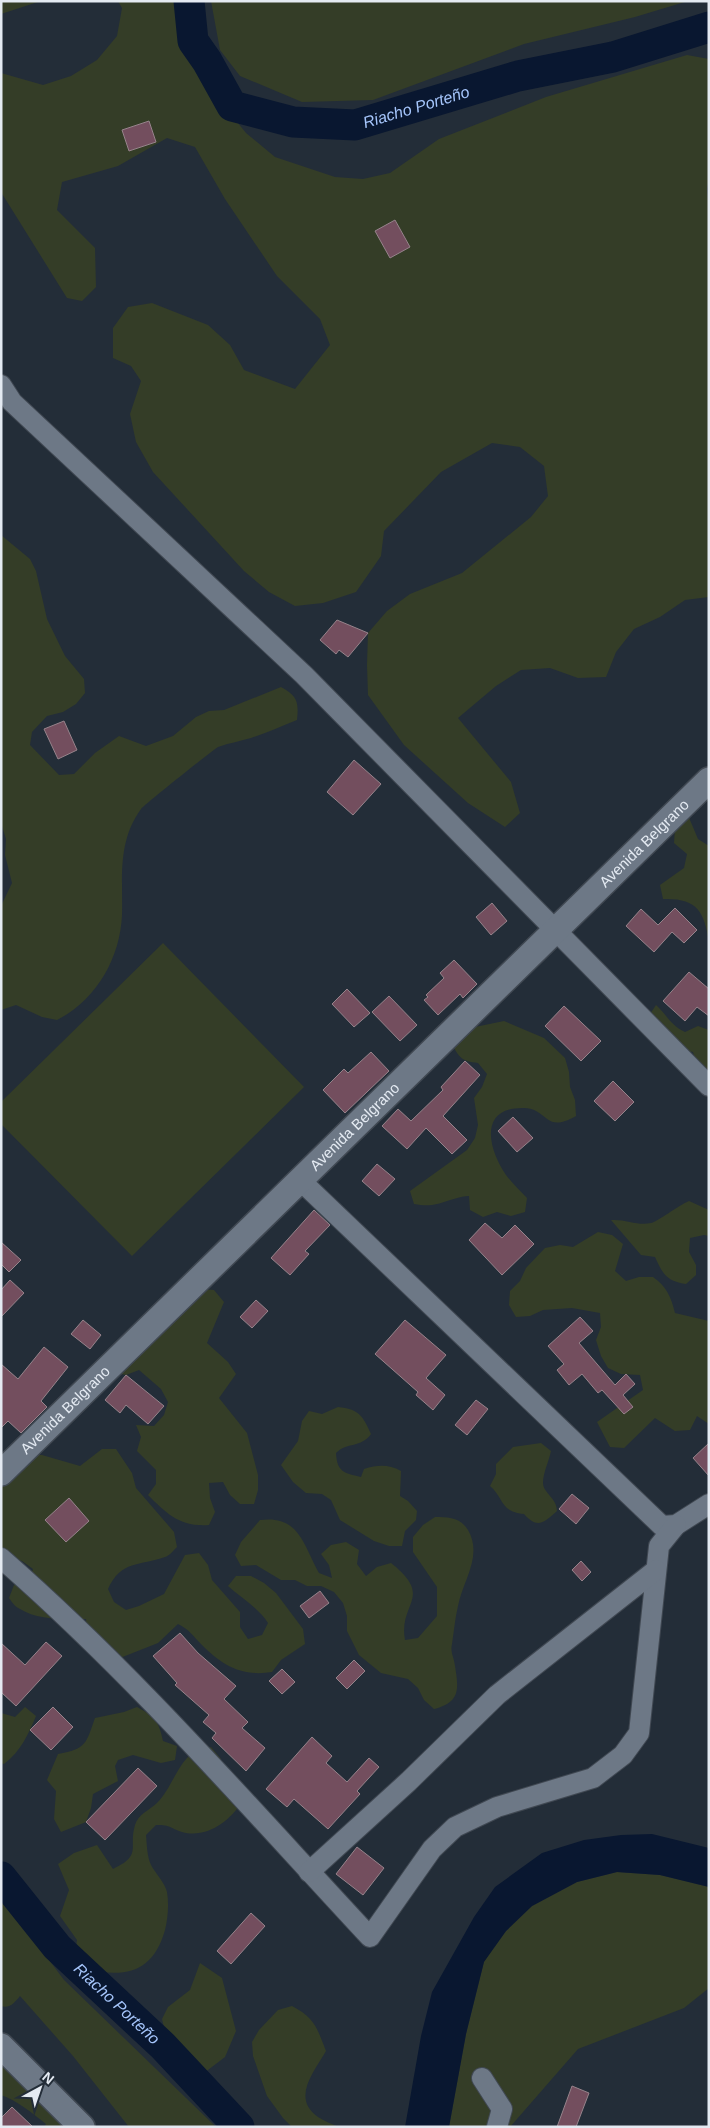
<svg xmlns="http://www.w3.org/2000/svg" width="710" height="2128" viewBox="0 0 710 2128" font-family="Helvetica,sans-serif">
	<rect width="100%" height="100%" fill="#232d38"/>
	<!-- green -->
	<g fill="#343d27">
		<polygon points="1,1 41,1 1,14"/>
		<polygon points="118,1 183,1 183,12 191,39 207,61 215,87 229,112 246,133 275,157 335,177 363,179 390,173 439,139 546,97 687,55 709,59 709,178 707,189 709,211 709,597 685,600 660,617 634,629 616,652 606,677 578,678 550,668 521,670 496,686 458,718 511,782 520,813 505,827 468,803 404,745 368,695 367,665 368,633 387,611 410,594 462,573 531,517 548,496 544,466 520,447 492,443 441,472 384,531 381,556 356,592 323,603 295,606 269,592 244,571 153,472 136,442 130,414 141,381 131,366 113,358 113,328 128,307 152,303 208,325 230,345 244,370 295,389 330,345 320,319 277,276 225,199 195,147 167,138 118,166 62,182 57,210 95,248 96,287 82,301 67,298 1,192 1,73 43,85 71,76 97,60 117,36 122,8"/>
		<polygon points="211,1 688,1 635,17 524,44 373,100 302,102 240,76 220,50"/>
		<path d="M 1,535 L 30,559 L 36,571 L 47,619 L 65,656 L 84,679 L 85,693 L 76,704 L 63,712 L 47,716 L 32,732 L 30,745 L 59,775 L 74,774 L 95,753 L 119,736 L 146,746 L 173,736 L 196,717 L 209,711 L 224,710 L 281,687 C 297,696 299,701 297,720 C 282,726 267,733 251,738 C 241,741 229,743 218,747 C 213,750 145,804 141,809 C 117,842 123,878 122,915 C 120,959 96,1000 57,1020 L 42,1017 L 16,1005 L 1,1010 L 1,906 L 12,883 L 5,855 L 6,839 L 1,823 Z"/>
		<path d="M 687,813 L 698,839 L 709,846 L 709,942 C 704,911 697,898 663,899 L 660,885 L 684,868 L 687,854 L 674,843 L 675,828 Z"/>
		<polygon points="163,943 304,1087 132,1256 1,1124 1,1102"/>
		<path d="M 656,1005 C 668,1016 670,1025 685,1032 L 698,1026 L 709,1030 L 709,1075 L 697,1066 L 693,1052 L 678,1049 L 648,1017 Z"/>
		<path d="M 504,1021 L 544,1038 L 565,1058 L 569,1072 L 570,1087 L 575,1100 L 576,1116 C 544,1134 549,1109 524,1108 C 478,1107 488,1149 506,1175 C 512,1183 520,1191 527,1198 L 525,1212 L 511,1216 L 497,1212 L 483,1217 L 470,1210 L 469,1196 C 445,1198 440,1209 414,1204 L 410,1191 L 467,1150 L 475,1138 L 478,1125 L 474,1098 L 482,1087 L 487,1074 L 478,1063 C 461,1061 460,1058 451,1043 L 475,1027 Z"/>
		<path d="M 689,1201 L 709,1210 L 709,1236 L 704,1235 L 690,1238 L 689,1252 L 696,1265 L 696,1275 L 686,1284 C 666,1281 663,1274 655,1257 L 641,1255 L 611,1220 C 626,1219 638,1226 651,1223 C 657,1222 679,1205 689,1201 Z"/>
		<path d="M 598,1232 L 612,1235 L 623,1244 L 615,1271 L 626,1281 L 639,1277 L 653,1277 C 667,1287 671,1297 675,1313 L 709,1321 L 709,1424 L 697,1416 L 690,1430 L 675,1431 L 655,1418 L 624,1448 L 610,1447 L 597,1422 L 643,1390 L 640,1375 L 621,1374 L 608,1368 L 601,1356 L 596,1340 L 601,1327 L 600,1313 L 572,1308 L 543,1310 L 530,1316 L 516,1317 L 509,1305 L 510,1291 L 520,1281 L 526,1268 L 545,1248 L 560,1245 L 573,1247 Z"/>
		<path d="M 201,1289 L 214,1290 L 224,1302 L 207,1343 L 228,1362 L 236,1374 L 219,1398 L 247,1433 L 258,1475 L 258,1490 L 254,1504 L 240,1504 L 230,1495 L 223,1482 L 209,1483 L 210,1498 L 215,1512 L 209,1525 C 180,1527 167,1514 148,1495 L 156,1484 L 156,1470 L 137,1451 L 141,1437 L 136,1425 L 154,1426 L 164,1415 L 168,1402 L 161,1389 L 139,1370 L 126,1375 L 112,1372 Z"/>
		<path d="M 338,1407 C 359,1409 363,1416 371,1434 C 361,1448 347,1442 336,1453 C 337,1472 344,1473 361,1477 L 364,1469 C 378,1465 388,1464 401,1471 L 400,1496 L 408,1501 L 417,1511 L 416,1520 L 405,1531 L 402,1546 L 389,1546 L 374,1541 L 340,1520 L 331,1500 L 322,1494 L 306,1493 L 293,1482 L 281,1465 L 298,1441 L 302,1421 L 309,1411 L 322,1414 Z"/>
		<path d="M 541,1443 L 551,1451 C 549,1461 543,1473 543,1483 C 543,1493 557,1498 557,1511 C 544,1523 537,1529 524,1514 C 500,1512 504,1498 490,1486 L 496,1474 L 496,1464 L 513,1447 Z"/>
		<path d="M 102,1449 L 116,1449 L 132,1473 L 136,1488 L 174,1532 L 177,1547 C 173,1551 169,1556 165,1557 C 140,1566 121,1560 108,1589 L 114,1602 L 126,1610 L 139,1606 L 164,1594 L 185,1555 L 199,1553 L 208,1565 L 212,1580 L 240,1612 L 240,1627 L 248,1639 L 262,1635 L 268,1623 C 259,1608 241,1598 228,1586 L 236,1576 L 251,1576 L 264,1583 L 276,1593 L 303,1629 L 305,1644 L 281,1660 L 272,1672 C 241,1677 222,1665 201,1644 C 192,1635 190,1630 178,1624 L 158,1643 L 120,1658 L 87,1633 L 86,1619 C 66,1620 37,1620 20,1609 C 15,1607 12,1602 9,1598 L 14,1585 L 29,1582 L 33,1569 L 22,1561 L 1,1555 L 1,1473 L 28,1455 L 42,1455 L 80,1466 Z"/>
		<path d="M 435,1517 C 448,1517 460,1517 468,1530 C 483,1556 463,1580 458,1606 C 455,1618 454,1631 452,1644 C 450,1652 454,1657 455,1666 C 459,1690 460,1702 434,1709 L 424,1700 L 418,1688 L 408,1679 L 381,1673 L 359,1655 L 347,1631 L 347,1616 L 343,1603 L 334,1592 L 321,1586 L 307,1586 L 295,1580 L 281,1580 L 256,1565 L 241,1566 L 235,1555 L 241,1542 L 260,1520 C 299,1515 303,1544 319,1573 L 332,1578 L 329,1565 L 321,1554 L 331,1545 L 346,1542 L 359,1550 L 357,1564 L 366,1576 L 377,1567 L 391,1563 C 435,1598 398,1602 405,1640 L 418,1638 L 437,1616 L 437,1587 L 413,1552 L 413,1537 L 423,1525 Z"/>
		<path d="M 25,1707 L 36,1716 C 28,1735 21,1751 4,1764 L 1,1763 L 1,1713 L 15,1717 Z"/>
		<path d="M 137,1707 C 154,1716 159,1721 163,1741 L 177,1746 L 175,1760 L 161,1763 L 133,1755 L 118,1760 L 115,1766 L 118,1781 L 93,1794 L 91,1808 L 86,1822 L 61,1832 L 54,1819 L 56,1791 L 47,1780 L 58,1754 C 87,1749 86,1743 95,1718 L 124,1712 Z"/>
		<path d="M 211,1747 L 221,1759 L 212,1771 L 241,1803 C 230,1821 206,1839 182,1832 C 169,1828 172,1825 156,1825 L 146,1835 C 147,1846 147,1856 151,1865 C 156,1874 165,1883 167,1892 C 169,1904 168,1918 165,1930 C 153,1973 124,1979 84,1968 L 75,1954 L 77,1940 L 60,1916 L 69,1890 L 58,1864 L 74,1853 L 97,1845 L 113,1869 C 143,1855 128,1848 135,1825 C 138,1814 150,1810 157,1803 C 170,1790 175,1771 187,1758 C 194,1750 202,1749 211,1747 Z"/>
		<polygon points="617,1872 660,1875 709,1887 709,1988 684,2008 578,2049 510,2127 449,2127 466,2034 484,1961 506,1931 532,1906 577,1882"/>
		<path d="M 1,1901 L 34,1940 L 64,1980 L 216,2127 L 129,2127 L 73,2056 L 20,1996 C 15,2002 10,2009 1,2006 Z"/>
		<polygon points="200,1963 222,1978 236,2031 225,2057 204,2073 169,2047 162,2019 168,2007 190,1990"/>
		<path d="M 292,2006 C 315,2018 317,2028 326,2051 C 314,2072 291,2098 318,2117 C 324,2121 332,2124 339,2127 L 292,2127 L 283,2118 L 267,2096 L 253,2056 L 252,2042 L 259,2030 L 278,2010 Z"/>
		<path d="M 1,2063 L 67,2127 L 44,2127 L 46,2124 C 32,2113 18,2101 1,2095 Z"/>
	</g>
	<!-- water -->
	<polygon fill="#091730" points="652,1834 709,1848 709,1887 660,1875 617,1872 577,1882 532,1906 506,1931 484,1962 466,2034 449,2127 405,2127 421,2036 432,1992 474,1917 495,1887 542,1853 584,1840 621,1835"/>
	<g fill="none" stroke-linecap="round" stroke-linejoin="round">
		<!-- river -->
		<g stroke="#091730" stroke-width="31">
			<path id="s1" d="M 189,1 L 193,41 L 207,61 L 232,106 L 293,122 L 355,125 L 518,76 L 613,57 L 709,27"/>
			<path id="s2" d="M 1,1877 L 57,1947 L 163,2046 L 239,2127"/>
		</g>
	</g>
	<!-- building -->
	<g fill="#734e5e" stroke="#96838b">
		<polygon points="149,121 156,142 129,151 122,130"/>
		<polygon points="395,220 410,247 390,258 375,231"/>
		<polygon points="337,620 368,633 348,657 339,650 336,654 320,640"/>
		<polygon points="64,721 77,750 58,759 44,729"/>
		<polygon points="354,760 381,784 353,815 327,792"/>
		<polygon points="492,903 507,921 491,935 476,917"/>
		<polygon points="675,908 697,930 684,943 672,932 654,952 626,926 641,909 658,925"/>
		<polygon points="454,960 477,984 463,998 460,994 438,1015 424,1000 428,997 426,995 444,978 440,973"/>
		<polygon points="689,972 709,989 709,1016 697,1007 685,1021 663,1001"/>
		<polygon points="347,989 370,1013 354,1027 332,1004"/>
		<polygon points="389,996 417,1025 400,1041 372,1012"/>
		<polygon points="564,1006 601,1041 581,1061 545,1026"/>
		<polygon points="371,1052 389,1071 345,1113 323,1090 344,1069 348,1073"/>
		<polygon points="465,1061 480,1075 443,1116 467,1140 452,1154 426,1128 407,1149 382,1126 398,1109 411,1121 443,1090 441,1087"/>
		<polygon points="613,1081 634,1102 615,1121 594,1101"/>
		<polygon points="513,1117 533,1138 517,1152 498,1131"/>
		<polygon points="377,1164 395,1179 379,1196 362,1181"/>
		<polygon points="314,1210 330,1225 305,1251 309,1254 290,1275 271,1258"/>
		<polygon points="485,1223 502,1238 515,1225 534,1244 502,1275 469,1240"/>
		<polygon points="1,1242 21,1260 9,1272 1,1264"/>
		<polygon points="10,1280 24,1293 1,1317 1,1290"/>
		<polygon points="256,1300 268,1311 252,1328 240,1317"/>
		<polygon points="580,1317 593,1331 579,1343 615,1385 626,1374 635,1384 623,1395 633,1407 624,1414 602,1390 598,1393 582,1374 569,1385 557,1370 564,1364 548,1346"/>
		<polygon points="83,1320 101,1335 90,1349 71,1334"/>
		<polygon points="405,1320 446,1355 426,1378 445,1395 433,1410 416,1395 418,1392 375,1354"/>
		<polygon points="44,1347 68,1367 41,1401 47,1407 21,1433 8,1421 1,1428 1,1364 18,1379"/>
		<polygon points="126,1375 164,1406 148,1424 126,1405 120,1413 105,1400"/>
		<polygon points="476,1400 488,1409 467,1435 455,1425"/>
		<polygon points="709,1443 709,1476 693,1458"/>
		<polygon points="572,1494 589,1508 576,1524 559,1509"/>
		<polygon points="69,1498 89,1521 66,1542 45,1520"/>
		<polygon points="581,1561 591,1572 582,1581 572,1570"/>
		<polygon points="320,1591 329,1603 309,1618 300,1606"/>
		<polygon points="180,1633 198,1653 236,1686 224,1699 248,1722 242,1728 265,1748 246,1771 212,1738 216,1733 203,1722 209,1715 175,1685 177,1683 153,1656"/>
		<polygon points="46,1642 62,1656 16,1706 1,1692 1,1643 25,1665"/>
		<polygon points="354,1660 365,1671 347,1689 336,1678"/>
		<polygon points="282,1669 295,1682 282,1694 269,1681"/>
		<polygon points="53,1707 73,1727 51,1750 30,1730"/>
		<polygon points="312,1737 332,1756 326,1763 347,1782 369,1758 379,1767 357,1791 360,1794 328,1829 294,1799 287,1807 266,1789"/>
		<polygon points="138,1768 157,1786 105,1840 86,1822"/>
		<polygon points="357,1847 384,1868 363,1895 336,1874"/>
		<polygon points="251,1913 265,1926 231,1964 217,1951"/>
		<polygon points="572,2086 589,2093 576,2127 557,2127"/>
		<polygon points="12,2107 33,2127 1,2127 1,2118"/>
	</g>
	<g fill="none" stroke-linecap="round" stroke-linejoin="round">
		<defs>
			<g id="minor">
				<polyline points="1,385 12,402 304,675 709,1086"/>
				<polyline points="300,1180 662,1526 676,1525 709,1504"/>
				<path d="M 1,1558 C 134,1674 250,1808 370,1937 L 432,1849 L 455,1827 L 497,1807 L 593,1778 L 623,1755 L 639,1733 L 659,1546 L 676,1525"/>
				<polyline points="309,1872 409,1781 497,1695 656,1570"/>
				<polyline points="482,2078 502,2109 497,2127"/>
			</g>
			<g id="tertiary">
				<path id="s3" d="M 1,1473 L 709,780"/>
				<polyline points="1,2046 82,2127"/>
			</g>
		</defs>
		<!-- minor casing -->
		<use href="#minor" stroke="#404852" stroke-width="22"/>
		<!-- tertiary casing -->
		<use href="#tertiary" stroke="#404852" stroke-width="28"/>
		<!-- minor -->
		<use href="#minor" stroke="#6d7886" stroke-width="20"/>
		<!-- tertiary -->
		<use href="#tertiary" stroke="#6d7886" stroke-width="25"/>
	</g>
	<g text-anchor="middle" stroke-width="4.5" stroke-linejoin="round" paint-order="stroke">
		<!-- street labels -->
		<g font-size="15" fill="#e4eaf2" stroke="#232d38">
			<text dy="5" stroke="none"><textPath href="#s3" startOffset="900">Avenida Belgrano</textPath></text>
			<text dy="5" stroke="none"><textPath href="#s3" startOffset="495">Avenida Belgrano</textPath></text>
			<text dy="5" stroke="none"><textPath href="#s3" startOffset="90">Avenida Belgrano</textPath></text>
		</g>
		<!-- water labels -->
		<g font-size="16" font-style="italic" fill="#a5c5fb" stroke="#232d38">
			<text dy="6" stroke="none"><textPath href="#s1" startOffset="305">Riacho Porteño</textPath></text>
			<text dy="6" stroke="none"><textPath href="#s2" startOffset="172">Riacho Porteño</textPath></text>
		</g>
	</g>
	<!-- border -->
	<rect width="710" height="2128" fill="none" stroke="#e4eaf2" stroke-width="5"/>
	<!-- north arrow -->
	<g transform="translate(40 2088) rotate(40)" stroke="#232d38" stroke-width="4" paint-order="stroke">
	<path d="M0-4L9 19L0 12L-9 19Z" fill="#e4eaf2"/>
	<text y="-8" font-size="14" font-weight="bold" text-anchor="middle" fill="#e4eaf2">N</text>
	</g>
</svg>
